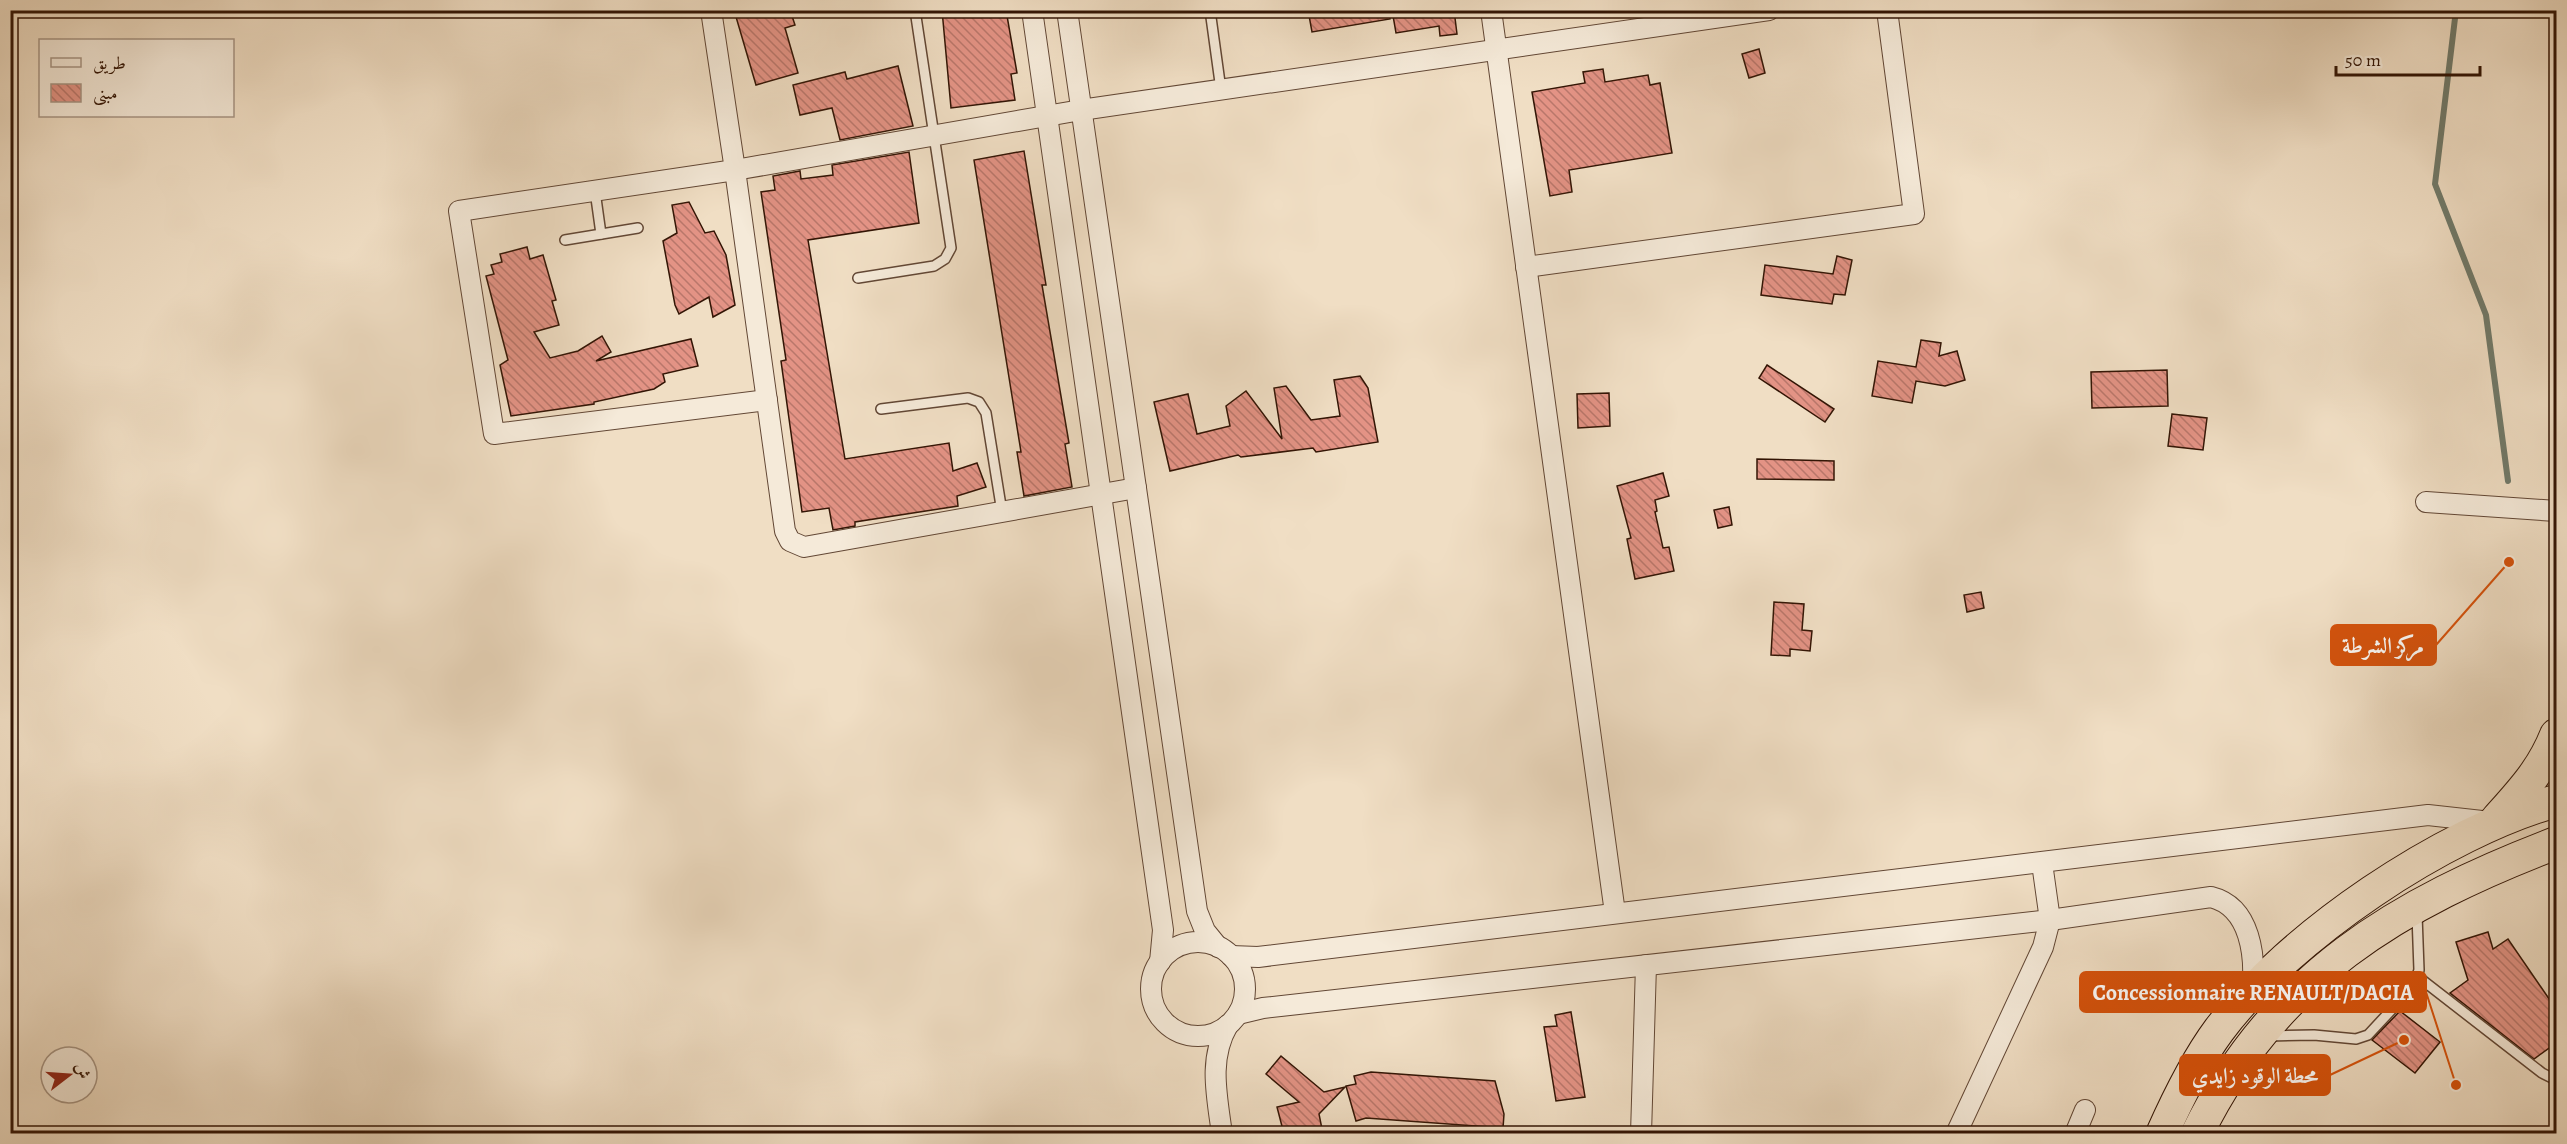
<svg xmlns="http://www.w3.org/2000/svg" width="2567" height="1144" viewBox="0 0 2567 1144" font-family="Alegreya,Amiri,serif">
	<defs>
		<pattern id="building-back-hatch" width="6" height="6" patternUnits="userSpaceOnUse" patternTransform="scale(1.5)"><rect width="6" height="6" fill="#e39385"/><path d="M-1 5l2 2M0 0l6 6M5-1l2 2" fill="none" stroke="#b9776b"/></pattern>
	</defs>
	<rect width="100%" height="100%" fill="#f0dec4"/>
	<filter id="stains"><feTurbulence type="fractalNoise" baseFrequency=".00333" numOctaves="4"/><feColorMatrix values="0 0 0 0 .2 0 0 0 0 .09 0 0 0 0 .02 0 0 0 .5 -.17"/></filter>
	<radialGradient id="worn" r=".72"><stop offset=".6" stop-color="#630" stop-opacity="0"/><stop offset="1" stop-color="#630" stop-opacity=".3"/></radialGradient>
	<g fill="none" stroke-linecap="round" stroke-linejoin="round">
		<!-- stream -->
		<polyline stroke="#717a6a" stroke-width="6" points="2456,10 2435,184 2486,315 2508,481"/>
	</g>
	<!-- building -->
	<g fill="url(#building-back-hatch)" stroke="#331505" stroke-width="1.5">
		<polygon points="734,10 790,10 795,25 785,28 798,73 756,85"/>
		<polygon points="942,10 1006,10 1017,73 1011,74 1015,100 951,108"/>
		<polygon points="1308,10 1389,10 1390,19 1312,32"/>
		<polygon points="1392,10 1454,10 1457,34 1440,36 1439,26 1396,33"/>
		<polygon points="1759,49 1765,73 1749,78 1742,54"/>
		<polygon points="898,66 913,126 840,140 832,108 800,115 793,85 845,72 847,79"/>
		<polygon points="1603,69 1605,82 1648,75 1650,85 1660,83 1672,153 1569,170 1572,192 1550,196 1532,92 1585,83 1583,72"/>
		<polygon points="1024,151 1046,285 1042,285 1069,443 1065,444 1072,487 1024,496 1017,452 1021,452 974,160"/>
		<polygon points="909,152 919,223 808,240 845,459 949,443 953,471 977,463 986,487 957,496 958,506 855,522 855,526 833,530 829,508 802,512 781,361 786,360 761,192 775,190 773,176 800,171 801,179 833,175 832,165"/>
		<polygon points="689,202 705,233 714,231 726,255 735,305 713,317 709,297 679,314 675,305 663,241 677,233 672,205"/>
		<polygon points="527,247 530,259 543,255 556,300 552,301 559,325 534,332 550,358 578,351 602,336 611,352 596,361 691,339 698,366 663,374 665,382 654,389 594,402 594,404 511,416 500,365 508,360 486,276 494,274 491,265 502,262 500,254"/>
		<polygon points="1837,256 1852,260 1845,295 1834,294 1832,304 1761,295 1765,265 1833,274"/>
		<polygon points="1921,340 1941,343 1939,356 1957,351 1965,380 1945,386 1916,381 1912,403 1872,396 1878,361 1916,367"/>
		<polygon points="1767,365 1834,409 1825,422 1759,378"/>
		<polygon points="2167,370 2168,406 2092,408 2091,372"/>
		<polygon points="1360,376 1368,388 1378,442 1316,452 1313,448 1241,457 1238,455 1170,471 1154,402 1188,394 1197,434 1230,426 1226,406 1246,391 1282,439 1274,388 1286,386 1311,420 1340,416 1334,380"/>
		<polygon points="1609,393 1610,426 1578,428 1577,394"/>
		<polygon points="2172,414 2207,418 2203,450 2168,446"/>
		<polygon points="1757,459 1834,461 1834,480 1757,479"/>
		<polygon points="1663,473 1669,496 1655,500 1657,511 1655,512 1663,548 1669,547 1674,571 1635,579 1627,539 1631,538 1617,486"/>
		<polygon points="1729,507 1732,525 1718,528 1714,510"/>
		<polygon points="1981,592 1984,608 1967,612 1964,595"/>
		<polygon points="1774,602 1804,604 1802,630 1812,631 1810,651 1790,649 1790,656 1771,655"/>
		<polygon points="2488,932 2493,949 2508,939 2556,1009 2556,1043 2534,1059 2450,993 2468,980 2456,942"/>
		<polygon points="2400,1011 2440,1042 2415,1073 2372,1040"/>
		<polygon points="1571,1012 1585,1097 1556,1101 1544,1027 1557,1026 1555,1015"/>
		<polygon points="1281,1056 1324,1092 1345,1087 1319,1114 1323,1134 1284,1134 1277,1107 1299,1102 1266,1074"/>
		<polygon points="1371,1072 1495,1081 1504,1114 1503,1128 1366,1118 1356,1121 1346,1086 1356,1084 1354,1076"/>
	</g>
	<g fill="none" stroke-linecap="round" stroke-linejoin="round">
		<defs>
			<g id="service">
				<polyline points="1210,10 1221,90"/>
				<polyline points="595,191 601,234"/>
				<polyline points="565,240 638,228"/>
				<polyline points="858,278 934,266 945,259 951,248 915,10"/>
				<polyline points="881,409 968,398 979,402 986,413 1002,512"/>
				<polyline points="2417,976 2542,1073 2556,1080"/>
				<polyline points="2269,1036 2314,1035 2356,1039 2368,1035 2395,1006 2417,976 2419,970 2417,915"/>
			</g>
			<g id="minor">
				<polyline points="711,10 735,170 785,531 790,541 804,547 1136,488"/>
				<polyline points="1032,10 1163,930 1160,962"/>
				<polyline points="1067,10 1197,911 1205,931 1218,947"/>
				<polyline points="1491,10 1615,913"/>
				<polyline points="1526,267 1914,214 1887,10"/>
				<polyline points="767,400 494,434 459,211 735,170 1081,110 1769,10"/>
				<polyline points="2426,502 2556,511"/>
				<circle cx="1198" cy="989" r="47"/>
				<polyline points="1231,956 1258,957 2428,815 2491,822"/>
				<path d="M 1238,1014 L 1263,1008 L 2050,920 L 2211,897 C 2251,907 2256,957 2252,992"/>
				<path d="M 1222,1134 C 1217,1096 1208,1059 1228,1025"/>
				<polyline points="1641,1134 1646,965"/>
				<polyline points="1956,1134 2043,947 2050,920 2042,863"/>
				<polyline points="2075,1134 2085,1110"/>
			</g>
			<g id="trunk">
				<path d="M 2497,819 C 2522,791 2542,770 2556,735"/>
				<path d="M 2162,1134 C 2178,1098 2196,1061 2219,1030 C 2289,936 2444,832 2556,801"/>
				<path d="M 2197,1134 C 2274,976 2399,903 2556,843"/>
			</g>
		</defs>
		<!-- service casing -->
		<use href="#service" stroke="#624735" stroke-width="12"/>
		<!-- minor casing -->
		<use href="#minor" stroke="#624735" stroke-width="22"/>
		<!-- trunk casing -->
		<use href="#trunk" stroke="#331505" stroke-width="34"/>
		<!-- service -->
		<use href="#service" stroke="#f5ead9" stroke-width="9"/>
		<!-- minor -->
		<use href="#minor" stroke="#f5ead9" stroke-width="20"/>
		<!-- trunk -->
		<use href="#trunk" stroke="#f0dec4" stroke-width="32"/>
	</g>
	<!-- callouts -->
	<path fill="none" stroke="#d6520b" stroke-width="2" d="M2509 562L2436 645M2456 1085L2426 992M2404 1040L2330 1075"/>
	<g fill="#d6520b" stroke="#f5ead9" stroke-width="2">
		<circle cx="2509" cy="562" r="6"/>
		<circle cx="2456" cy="1085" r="6"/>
		<circle cx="2404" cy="1040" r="6"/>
	</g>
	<g fill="#d6520b" stroke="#d6520b" stroke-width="2">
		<rect x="2331" y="625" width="105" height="40" rx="6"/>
		<rect x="2080" y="972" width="346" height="40" rx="6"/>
		<rect x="2180" y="1055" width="150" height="40" rx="6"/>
	</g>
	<g font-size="22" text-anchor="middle" font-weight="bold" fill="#fff">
		<text x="2383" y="653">مركز الشرطة</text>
		<text x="2253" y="1000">Concessionnaire RENAULT/DACIA</text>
		<text x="2255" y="1083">محطة الوقود زايدي</text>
	</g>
	<!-- margin -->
	<rect width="2567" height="1144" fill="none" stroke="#f0dec4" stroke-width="36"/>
	<rect x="12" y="12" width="2543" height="1120" fill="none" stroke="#331505" stroke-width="3"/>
	<rect x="18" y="18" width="2531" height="1108" fill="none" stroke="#331505" stroke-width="1.5"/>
	<!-- legend -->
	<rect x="39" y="39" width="195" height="78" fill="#f5ead9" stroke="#a79584" stroke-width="1.5"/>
	<rect x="51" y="58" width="30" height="9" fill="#f5ead9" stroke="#a79584" stroke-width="1.5"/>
	<text x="93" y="69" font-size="18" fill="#331505">طريق</text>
	<rect x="51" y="84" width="30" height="18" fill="url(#building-back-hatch)" stroke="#a79584" stroke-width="1.5"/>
	<text x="93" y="99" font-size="18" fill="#331505">مبنى</text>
	<!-- north arrow -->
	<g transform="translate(69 1075) rotate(73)"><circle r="28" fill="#f5ead9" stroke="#a79584" stroke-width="1.5"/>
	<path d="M0-4.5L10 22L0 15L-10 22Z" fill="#8f2418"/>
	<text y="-9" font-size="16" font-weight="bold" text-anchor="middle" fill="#331505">ش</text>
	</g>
	<!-- scale -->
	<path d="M2336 66v9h144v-9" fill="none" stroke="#331505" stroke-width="3"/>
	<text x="2345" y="66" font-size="18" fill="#331505" stroke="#f5ead9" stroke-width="4.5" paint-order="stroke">50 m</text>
	<rect width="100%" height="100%" filter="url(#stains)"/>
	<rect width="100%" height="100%" fill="url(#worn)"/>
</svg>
